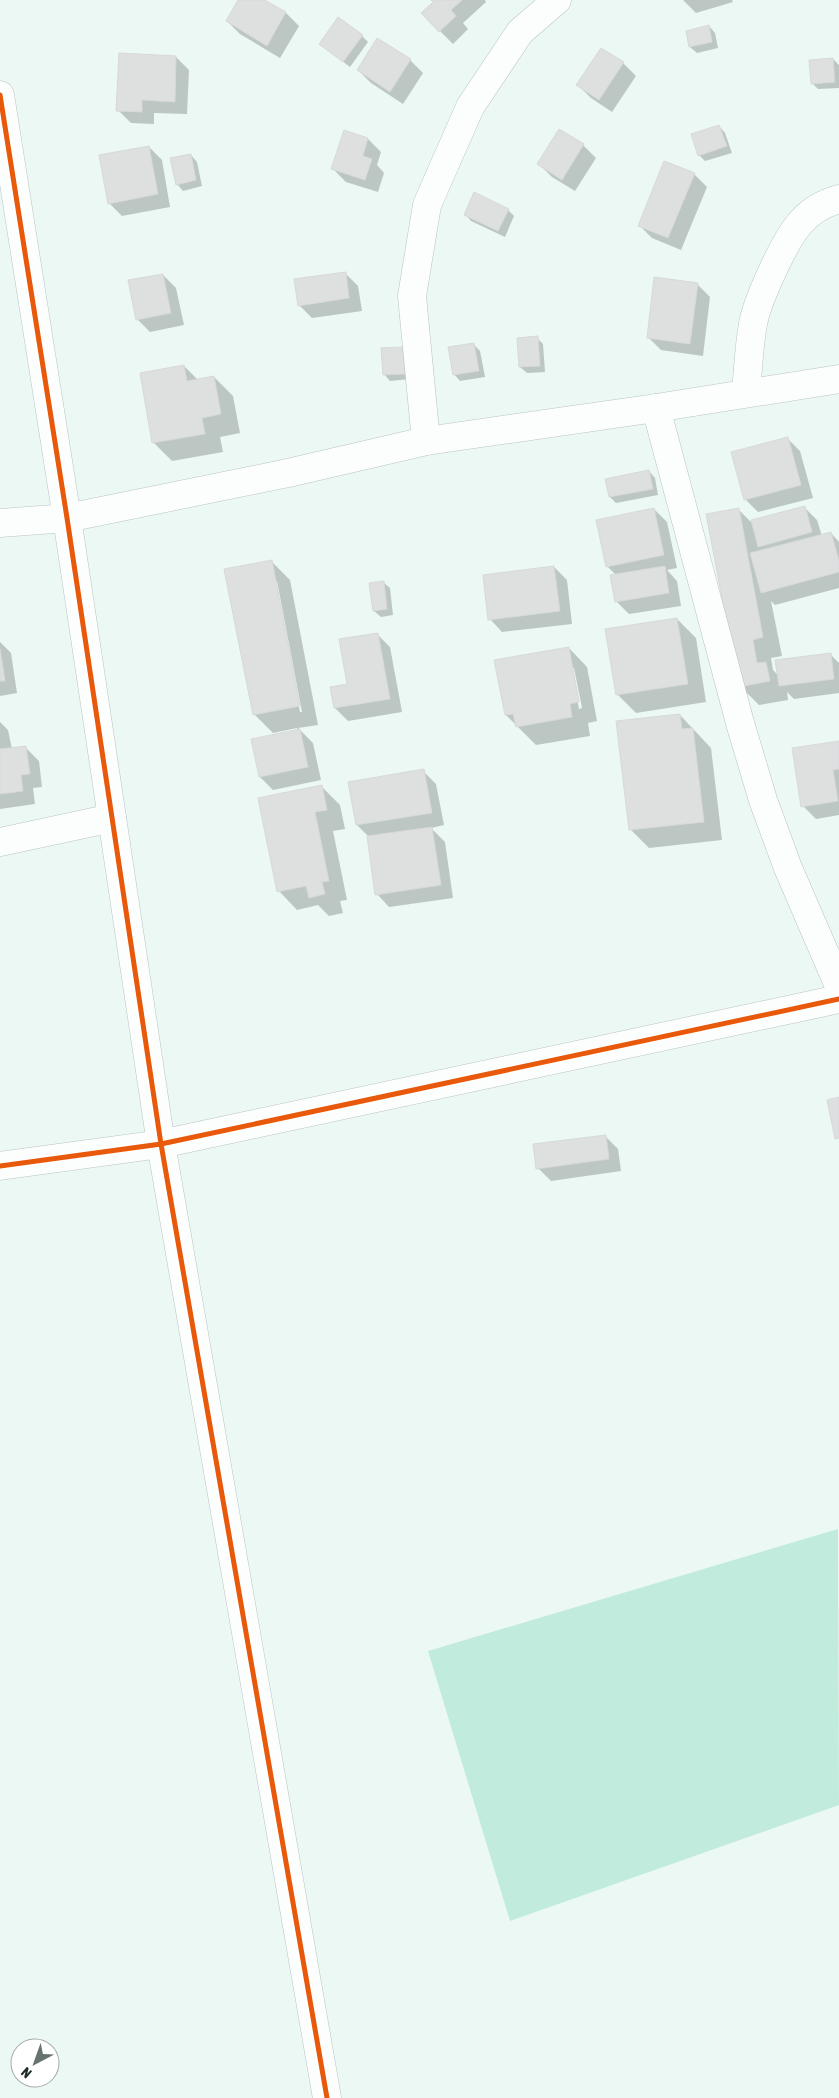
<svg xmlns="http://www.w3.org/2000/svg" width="839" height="2098" viewBox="0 0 839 2098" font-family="'Asap Condensed',sans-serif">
	<rect width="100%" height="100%" fill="#ecf8f4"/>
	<!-- green -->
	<polygon fill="#c1ecdd" points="838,1529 839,1805 510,1921 428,1651"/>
	<!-- shadow -->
	<g fill="#0003" fill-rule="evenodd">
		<polygon points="239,0 262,0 286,13 299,26 280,58 240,34 227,21"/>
		<polygon points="433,0 485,0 486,2 463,23 468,29 453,44 440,31"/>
		<polygon points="683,0 732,0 733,2 696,13"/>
		<polygon points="709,26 715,33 718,48 697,53 690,47"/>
		<polygon points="362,36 368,42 350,67 320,44"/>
		<polygon points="602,49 623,63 636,76 612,112 591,98 578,85"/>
		<polygon points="176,57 189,70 187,114 154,113 154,124 131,123 118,110"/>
		<polygon points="833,59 839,65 839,88 818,89 812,83"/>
		<polygon points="410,60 423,73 403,104 371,83 358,70"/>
		<polygon points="719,126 725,133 732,153 705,161 699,155"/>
		<polygon points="344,131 368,139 381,152 377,165 384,173 378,192 346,182 333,169"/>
		<polygon points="583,145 596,158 575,191 552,177 539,164"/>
		<polygon points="149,147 162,160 170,207 122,216 109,203"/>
		<polygon points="191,155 197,162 202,186 183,191 177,184"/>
		<polygon points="694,174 707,187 681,250 652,238 639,225"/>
		<polygon points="508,210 514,216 505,237 471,221 465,214"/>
		<polygon points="345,273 358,286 362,311 312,318 299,305"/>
		<polygon points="163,275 176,288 184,325 150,332 137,319"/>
		<polygon points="697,284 710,297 703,356 661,350 648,337"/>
		<polygon points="537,338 543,344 545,372 527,373 520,367"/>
		<polygon points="474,345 480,351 485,377 460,381 454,374"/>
		<polygon points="402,348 409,354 410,379 390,381 384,374"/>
		<polygon points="184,366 198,380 214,377 233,396 240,433 220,437 223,452 172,461 153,442"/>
		<polygon points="787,438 800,451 813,498 758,512 745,499"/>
		<polygon points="649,471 655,478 658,495 616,503 610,497"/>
		<polygon points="804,507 817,520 822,536 831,533 839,542 839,588 775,605 771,601 782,656 771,658 773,670 779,676 830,654 839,663 839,693 794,699 787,692 788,700 759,705 740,686 739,510 754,525"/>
		<polygon points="654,509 667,522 677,568 667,570 677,581 681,606 629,614 616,601 616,575 607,566"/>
		<path d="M 271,561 L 290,580 L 318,725 L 298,728 L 313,743 L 321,780 L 273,790 L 260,777 L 252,740 L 297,731 L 297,728 L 273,733 L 254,714 ZM 274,581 L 277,581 L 302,712 L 300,712 Z"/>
		<polygon points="554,567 567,580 572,624 502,632 490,619"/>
		<polygon points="383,582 390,588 393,615 381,617 374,611"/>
		<polygon points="677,619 696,638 706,702 636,713 617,694"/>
		<polygon points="377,634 390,647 402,712 348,721 335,708"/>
		<polygon points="0,642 11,653 17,693 0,696"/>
		<path d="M 569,648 L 587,667 L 597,721 L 588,723 L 590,736 L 536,745 L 506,715 ZM 572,668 L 574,668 L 582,708 L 579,709 Z"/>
		<polygon points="680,715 711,748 722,840 649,848 630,829"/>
		<polygon points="0,722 8,730 12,749 26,748 39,761 42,787 33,788 35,804 0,809"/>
		<polygon points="839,742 839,815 816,819 803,806"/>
		<polygon points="423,771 436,784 444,825 431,828 445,842 453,898 389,907 377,894 368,836 357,825"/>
		<polygon points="321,786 340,805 345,829 333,831 347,900 340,901 343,913 329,916 318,905 297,910 279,891"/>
		<polygon points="605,1136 618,1149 621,1171 551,1181 538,1168"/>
	</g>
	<!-- building -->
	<g fill="#dee0e0" stroke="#d7d8da">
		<polygon points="238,0 265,0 286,12 267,46 226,21"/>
		<polygon points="431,0 462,0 451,10 456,16 439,32 421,13 433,2"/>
		<polygon points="338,17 363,35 343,62 319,44"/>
		<polygon points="709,25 712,42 689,47 686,31"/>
		<polygon points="377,38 411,59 390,92 357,70"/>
		<polygon points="601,48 624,62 599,100 576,85"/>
		<polygon points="119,53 176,56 175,102 142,100 142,112 116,111"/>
		<polygon points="833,58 835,82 811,84 809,60"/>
		<polygon points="719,125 727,146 698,156 691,134"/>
		<polygon points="559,129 584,144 562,180 537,164"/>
		<polygon points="344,130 368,138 363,156 372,159 365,180 331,169"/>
		<polygon points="149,146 158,194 108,204 99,155"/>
		<polygon points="191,154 196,180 176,185 170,158"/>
		<polygon points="664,161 695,173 668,238 638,226"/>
		<polygon points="474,192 509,209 498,231 464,215"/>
		<polygon points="346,272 349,298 298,306 294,279"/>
		<polygon points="163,274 171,313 136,320 128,280"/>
		<polygon points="654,277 698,283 690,344 647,338"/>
		<polygon points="538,336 540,366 519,367 517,338"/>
		<polygon points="474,343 479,371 453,375 448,347"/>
		<polygon points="403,347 405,374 383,375 381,348"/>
		<polygon points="184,365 187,381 214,376 221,414 202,418 205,434 152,443 140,373"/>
		<polygon points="788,437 801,485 744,500 731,452"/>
		<polygon points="649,470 653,489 609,497 605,479"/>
		<polygon points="805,506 812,532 758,547 751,520"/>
		<polygon points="654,508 664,555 606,567 596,520"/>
		<polygon points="739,508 763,637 753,640 757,663 766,662 770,681 739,687 706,514"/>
		<polygon points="831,532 839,561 839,572 761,593 750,553"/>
		<polygon points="272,560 300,706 253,715 224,569"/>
		<polygon points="554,566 560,611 488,620 483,575"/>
		<polygon points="665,566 669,593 615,602 610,575"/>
		<polygon points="384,581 387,609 373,611 369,583"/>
		<polygon points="677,618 688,684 616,695 605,629"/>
		<polygon points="378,633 390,699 334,708 330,687 347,684 339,639"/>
		<polygon points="569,647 579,702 570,704 572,717 516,727 513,714 505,715 494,660"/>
		<polygon points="0,649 5,681 0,681"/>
		<polygon points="831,653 834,679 779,686 775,660"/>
		<polygon points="680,714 682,729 693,728 704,822 629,830 616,721"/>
		<polygon points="300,729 308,767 259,777 251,739"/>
		<polygon points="839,741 839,769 833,770 838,801 801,807 792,748"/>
		<polygon points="26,746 30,774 21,775 23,791 0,794 0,749"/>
		<polygon points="424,769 432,813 356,825 348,782"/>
		<polygon points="322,785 327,810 315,812 329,881 322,882 325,894 309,898 306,886 277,892 258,798"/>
		<polygon points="432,827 441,885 375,895 367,836"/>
		<polygon points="839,1097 839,1138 835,1139 827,1100"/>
		<polygon points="606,1135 609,1159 536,1169 533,1144"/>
	</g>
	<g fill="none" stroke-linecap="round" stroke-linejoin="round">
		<defs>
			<g id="minor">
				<polyline points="0,95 67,518 161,1144 327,2098"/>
				<path d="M 746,393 C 748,370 749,346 753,324 C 757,301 786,236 803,220 C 813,209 825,203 839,199"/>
				<polyline points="656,408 740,723 763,800 788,868 839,986"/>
				<polyline points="426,441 412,296 427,205 470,107 520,32 557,0"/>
				<polyline points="0,523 67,518 288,473 426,441 656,408 839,379"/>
				<polyline points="0,842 112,818"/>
				<polyline points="0,1166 161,1144 839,999"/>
			</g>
		</defs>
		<!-- minor casing -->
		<use href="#minor" stroke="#bac4c1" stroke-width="29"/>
		<!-- minor -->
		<use href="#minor" stroke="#fcfefd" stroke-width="28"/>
		<defs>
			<g id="cycleway">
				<polyline points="0,95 67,518 161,1144 327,2098"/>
				<polyline points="0,1166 161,1144 839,999"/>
			</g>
		</defs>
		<!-- cycleway casing -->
		<use href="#cycleway" stroke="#fff" stroke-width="8"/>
		<!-- cycleway -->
		<use href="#cycleway" stroke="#e8590c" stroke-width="5"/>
	</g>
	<!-- north arrow -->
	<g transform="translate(35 2063) rotate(221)"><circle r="24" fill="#ffffff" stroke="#a6aba9"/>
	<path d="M0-4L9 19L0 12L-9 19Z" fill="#67736f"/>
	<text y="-8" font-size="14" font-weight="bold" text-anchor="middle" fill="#202c28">N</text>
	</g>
</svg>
